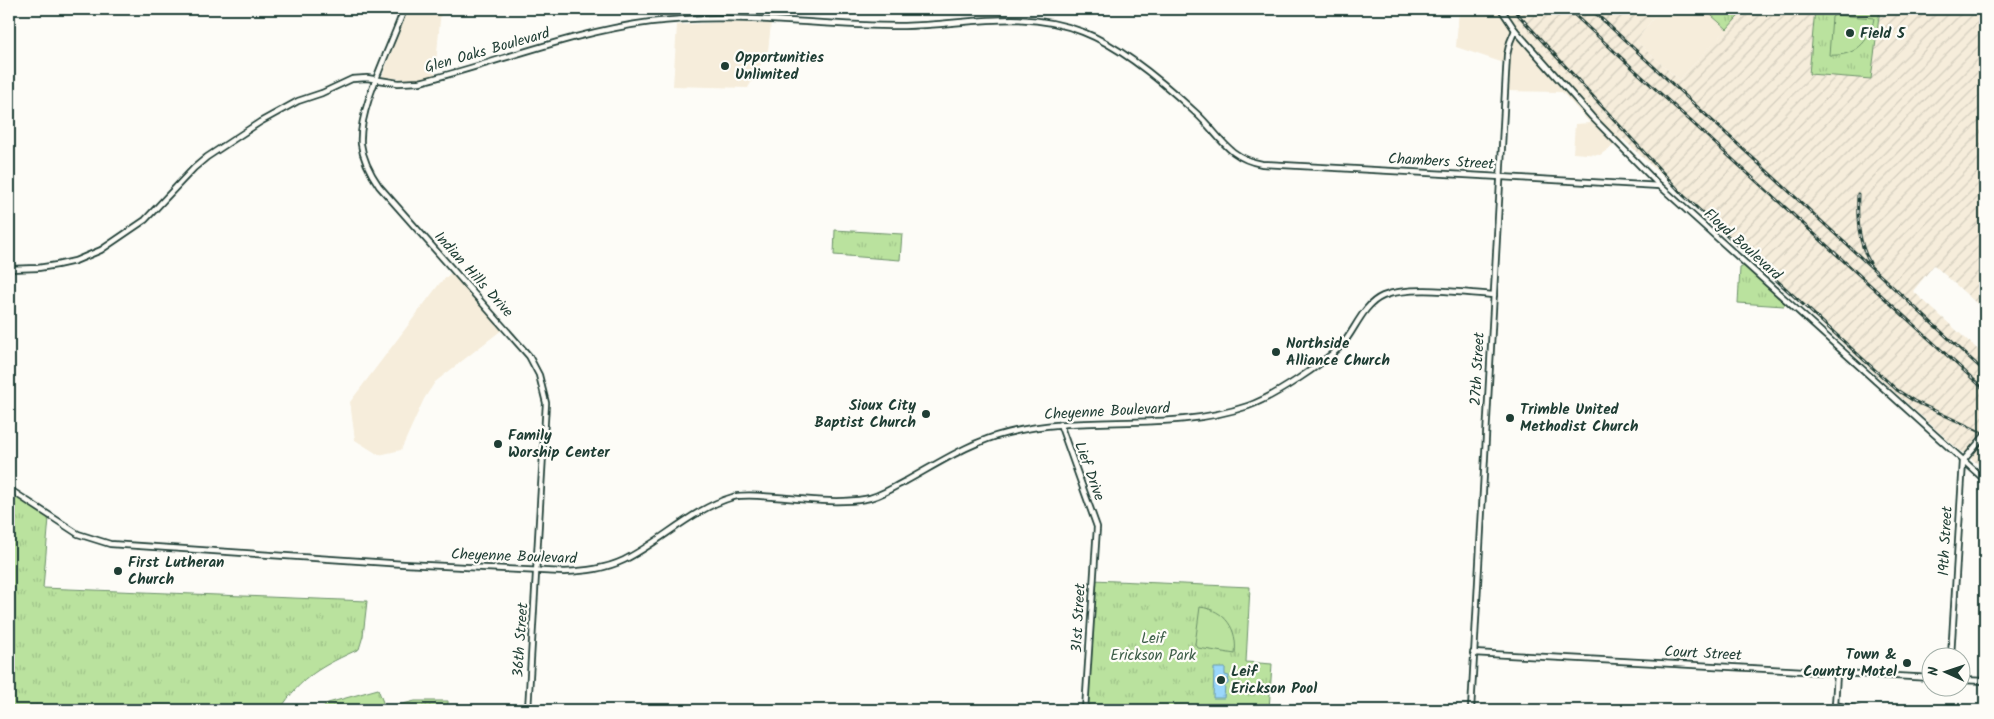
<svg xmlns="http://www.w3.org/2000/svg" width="1994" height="719" viewBox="0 0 1994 719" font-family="Kalam,sans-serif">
	<defs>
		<pattern id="industrial-furrows" width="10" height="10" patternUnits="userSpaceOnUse" patternTransform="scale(1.25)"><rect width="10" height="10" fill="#f6eddb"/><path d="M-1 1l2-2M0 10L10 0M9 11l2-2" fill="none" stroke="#d2ccbd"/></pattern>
		<pattern id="grass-tufts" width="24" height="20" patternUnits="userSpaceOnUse" patternTransform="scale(1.25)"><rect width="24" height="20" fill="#bae29e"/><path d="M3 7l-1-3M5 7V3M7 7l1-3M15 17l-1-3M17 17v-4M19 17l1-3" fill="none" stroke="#9fc389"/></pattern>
		<pattern id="water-ripples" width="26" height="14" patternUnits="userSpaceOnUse" patternTransform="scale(1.25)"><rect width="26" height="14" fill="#9ad7fb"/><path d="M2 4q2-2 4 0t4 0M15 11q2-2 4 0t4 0" fill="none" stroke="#84b9d8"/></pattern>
	</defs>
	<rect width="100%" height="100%" fill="#fdfcf7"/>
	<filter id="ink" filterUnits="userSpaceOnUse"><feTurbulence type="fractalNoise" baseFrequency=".02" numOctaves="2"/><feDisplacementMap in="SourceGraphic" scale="10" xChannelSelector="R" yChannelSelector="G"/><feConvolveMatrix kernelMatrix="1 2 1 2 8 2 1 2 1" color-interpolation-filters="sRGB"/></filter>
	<g filter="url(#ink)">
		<!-- built -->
		<g fill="#f6eddb">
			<polygon points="407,9 441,9 435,75 415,80 382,77"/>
			<polygon points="1459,9 1508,9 1623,139 1600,155 1573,153 1575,124 1590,123 1562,92 1503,91 1504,63 1456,47"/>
			<polygon points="1660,9 1704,9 1727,29 1679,80 1636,41"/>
			<polygon points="726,22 771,24 768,51 748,88 673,86 677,25"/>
			<polygon points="452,272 503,329 435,382 424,399 401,450 379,455 355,440 350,402 440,283"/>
		</g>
		<!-- industrial -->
		<polygon fill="url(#industrial-furrows)" points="1508,9 1660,9 1636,41 1679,80 1745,9 1815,9 1809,74 1871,79 1880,9 1985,9 1985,311 1934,265 1913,291 1985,356 1985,469 1958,449 1890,388 1626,142"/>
		<!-- grass -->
		<g fill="url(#grass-tufts)" stroke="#6c9069">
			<polygon points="1704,9 1745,9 1727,29"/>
			<polygon points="1815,9 1880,9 1871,79 1809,74"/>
			<polygon points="835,230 902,234 900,260 834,255"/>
			<polygon points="1744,266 1786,304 1784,306 1738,303 1740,268"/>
			<path d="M 9,492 L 19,496 L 49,518 L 43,588 L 367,601 L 363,636 L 359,649 C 324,665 300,677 280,710 L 9,710 Z"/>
			<polygon points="1093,580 1250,587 1246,662 1272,664 1269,710 1085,710"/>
			<polygon points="378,689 384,705 395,706 415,701 448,701 448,710 319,710 328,703"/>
		</g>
		<!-- pitch -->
		<g fill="#bae29e" stroke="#6c9069">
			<path d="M 1835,15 L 1874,18 C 1870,43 1854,57 1829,55 L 1832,17 Z"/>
			<path d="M 1200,607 C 1225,610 1238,629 1235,654 L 1198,648 L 1195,644 Z"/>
		</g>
		<!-- water -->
		<polygon fill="url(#water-ripples)" stroke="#6999ab" points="1214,668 1225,668 1225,675 1229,676 1228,684 1225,685 1224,698 1213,698"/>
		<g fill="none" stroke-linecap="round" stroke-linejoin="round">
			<defs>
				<g id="tertiary">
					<polyline points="1501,177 1660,186"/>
					<polyline points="1060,424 1097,527 1085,710"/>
					<path d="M 9,489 L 78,534 L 110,544 L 404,564 L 564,572 C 585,571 605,569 624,560 C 662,541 692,509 733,497 C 746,494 760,496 774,497 C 803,499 836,504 865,499 C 880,497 893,487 906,481 C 939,463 970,442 1007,433 C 1086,413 1169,433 1248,406 C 1274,397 1321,365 1341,346 C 1355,331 1362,305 1383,296 C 1412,285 1462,293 1494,295"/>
					<polyline points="1473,653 1932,678"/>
					<polyline points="1951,656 1963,461 1985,435"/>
					<polyline points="1837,674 1835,705 1858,710"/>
					<polyline points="1962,680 1985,681"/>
				</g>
				<g id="secondary">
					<path d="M 404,9 C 392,45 358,108 361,144 C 363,160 370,173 379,186 L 529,356 L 539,375 L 546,403 L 528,710"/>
					<polyline points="1501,9 1515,30 1592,117 1660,186 1985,480"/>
					<path d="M 9,269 L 38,268 L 57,265 L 75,261 L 101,250 L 145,220 L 194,168 L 207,157 L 260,122 L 298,101 L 322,93 L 352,79 L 367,78 L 398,83 L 420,82 C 497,63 572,32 651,22 C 736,11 820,27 904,26 C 966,25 1023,8 1083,32 C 1122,47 1165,84 1196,113 C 1220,135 1227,158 1262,164 L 1501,177"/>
					<polyline points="1471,710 1507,55 1510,42 1515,30"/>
				</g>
			</defs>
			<!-- tertiary casing -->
			<use href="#tertiary" stroke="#1f3d34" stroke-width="8"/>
			<!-- secondary casing -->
			<use href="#secondary" stroke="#1f3d34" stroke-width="8"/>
			<!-- tertiary -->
			<use href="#tertiary" stroke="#fdfcf7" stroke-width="4.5"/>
			<!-- secondary -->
			<use href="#secondary" stroke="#fdfcf7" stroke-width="4.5"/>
			<defs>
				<g id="rail">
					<polyline points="1513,9 1684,196 1897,390 1914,401 1985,434"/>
					<polyline points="1568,9 1985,390"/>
					<polyline points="1591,9 1985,372"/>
					<path d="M 1858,194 C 1857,218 1858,242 1870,263"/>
				</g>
			</defs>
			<!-- rail casing -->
			<use href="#rail" stroke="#1f3d34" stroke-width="3"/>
			<!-- rail -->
			<use href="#rail" stroke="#fdfcf7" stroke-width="1" stroke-dasharray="4" stroke-linecap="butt"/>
		</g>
	</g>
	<!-- markers -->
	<g fill="#1f3d34" stroke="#fdfcf7" stroke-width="2">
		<circle cx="1850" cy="33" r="5"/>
		<circle cx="725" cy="66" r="5"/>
		<circle cx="1276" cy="352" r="5"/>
		<circle cx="926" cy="414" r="5"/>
		<circle cx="1510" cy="418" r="5"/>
		<circle cx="498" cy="444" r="5"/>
		<circle cx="118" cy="571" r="5"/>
		<circle cx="1907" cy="663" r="5"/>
		<circle cx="1221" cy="680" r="5"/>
	</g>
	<g text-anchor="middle" stroke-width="4.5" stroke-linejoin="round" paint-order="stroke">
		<!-- poi labels -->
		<g font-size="15" font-weight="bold" fill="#1f3d34" stroke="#fdfcf7" text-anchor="start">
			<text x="1860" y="38">Field 5</text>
			<text x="735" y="62">Opportunities<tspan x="735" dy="17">Unlimited</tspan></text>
			<text x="1286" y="348">Northside<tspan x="1286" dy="17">Alliance Church</tspan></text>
			<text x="916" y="410" text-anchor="end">Sioux City<tspan x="916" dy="17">Baptist Church</tspan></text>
			<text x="1520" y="414">Trimble United<tspan x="1520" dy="17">Methodist Church</tspan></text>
			<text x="508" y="440">Family<tspan x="508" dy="17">Worship Center</tspan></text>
			<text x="128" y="567">First Lutheran<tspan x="128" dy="17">Church</tspan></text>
			<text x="1897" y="659" text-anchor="end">Town &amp;<tspan x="1897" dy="17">Country Motel</tspan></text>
			<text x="1231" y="676">Leif<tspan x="1231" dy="17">Erickson Pool</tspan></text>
		</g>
		<!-- street labels -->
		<g font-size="15" fill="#1f3d34" stroke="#fdfcf7">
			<text transform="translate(487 50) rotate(-16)" y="5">Glen Oaks Boulevard</text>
			<text transform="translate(1441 161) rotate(3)" y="5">Chambers Street</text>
			<text transform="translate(1743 244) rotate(42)" y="5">Floyd Boulevard</text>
			<text transform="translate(474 274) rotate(48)" y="5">Indian Hills Drive</text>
			<text transform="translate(1477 369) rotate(-87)" y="5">27th Street</text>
			<text transform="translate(1107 411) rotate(-3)" y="5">Cheyenne Boulevard</text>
			<text transform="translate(1090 471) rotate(70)" y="5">Lief Drive</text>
			<text transform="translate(1945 541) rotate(-87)" y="5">19th Street</text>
			<text transform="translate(514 556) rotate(2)" y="5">Cheyenne Boulevard</text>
			<text transform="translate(1078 618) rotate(-87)" y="5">31st Street</text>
			<text transform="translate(520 640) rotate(-86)" y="5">36th Street</text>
			<text transform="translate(1703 653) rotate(3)" y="5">Court Street</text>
		</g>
		<!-- park labels -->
		<g font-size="15" fill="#3e5e49" stroke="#fdfcf7">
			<text x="1153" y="643">Leif<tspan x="1153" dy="17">Erickson Park</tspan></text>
		</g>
	</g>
	<!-- margin -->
	<rect width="1994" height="719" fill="none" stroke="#fdfcf7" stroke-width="30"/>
	<rect x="15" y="15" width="1964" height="689" fill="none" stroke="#1f3d34" stroke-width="2" filter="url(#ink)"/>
	<!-- north arrow -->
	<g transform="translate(1946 672) rotate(273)"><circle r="24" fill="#fdfcf7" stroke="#a4b0a9"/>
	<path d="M0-4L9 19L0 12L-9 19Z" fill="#1f3d34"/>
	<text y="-8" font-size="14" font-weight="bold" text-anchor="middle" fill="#1f3d34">N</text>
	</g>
</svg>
